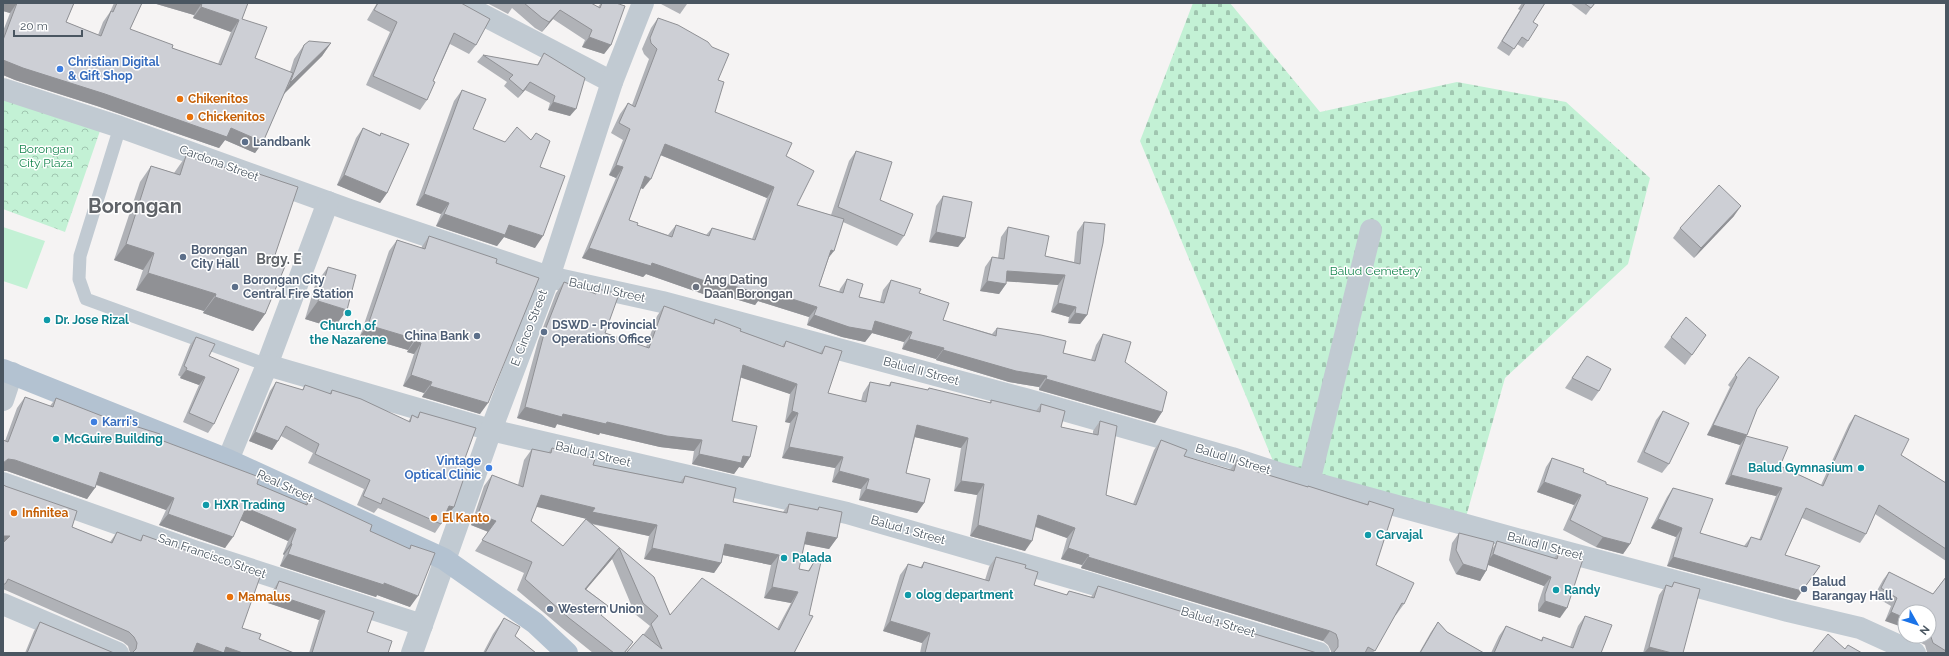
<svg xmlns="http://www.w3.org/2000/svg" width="1949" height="656" viewBox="0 0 1949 656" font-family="Raleway,sans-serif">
	<defs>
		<pattern id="cemetery-stones" width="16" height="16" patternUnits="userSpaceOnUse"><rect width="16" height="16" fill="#c3f1d5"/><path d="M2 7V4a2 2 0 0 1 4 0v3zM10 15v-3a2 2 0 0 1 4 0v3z" fill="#a0c6b0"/></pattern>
		<pattern id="park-crowns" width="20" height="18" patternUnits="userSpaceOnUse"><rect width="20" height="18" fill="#c3f1d5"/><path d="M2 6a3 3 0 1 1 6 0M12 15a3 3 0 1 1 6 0" fill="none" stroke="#a0c6b0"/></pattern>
	</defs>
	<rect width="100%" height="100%" fill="#f5f3f3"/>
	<!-- green -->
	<polygon fill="#c3f1d5" points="3,227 45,241 27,289 3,281"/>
	<!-- cemetery -->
	<polygon fill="url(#cemetery-stones)" points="1193,3 1230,3 1320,112 1457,82 1566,102 1650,178 1628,264 1505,378 1464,524 1278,473 1140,141"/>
	<!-- park -->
	<polygon fill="url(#park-crowns)" points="3,95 101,128 65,232 3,209"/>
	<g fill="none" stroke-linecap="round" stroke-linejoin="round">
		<!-- service -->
		<polyline stroke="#c1cad2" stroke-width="13" points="120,127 80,256 79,279 86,299 267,365"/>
		<!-- minor -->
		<g stroke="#c1cad2" stroke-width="22">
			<polyline points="460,3 612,82"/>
			<polyline points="3,89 120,127 350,210 549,277 662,302 1025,399 1232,458 1278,473 1517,539 1788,611 1860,628 1915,653"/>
			<polyline points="267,365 328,202"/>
			<polyline points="3,400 12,373"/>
			<polyline points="228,460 267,365 491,430 847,513 1089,583 1319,653"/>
			<polyline points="1309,482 1371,230"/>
			<polyline points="3,483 197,552 422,625"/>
			<polyline points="3,604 118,653"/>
		</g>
		<!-- tertiary -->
		<polyline stroke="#c1cad2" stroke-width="22" points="412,653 491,430 549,277 612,82 643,3"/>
		<!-- primary -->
		<polyline stroke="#b3c2d1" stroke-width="22" points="3,370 228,460 444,559 535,623 567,653"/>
	</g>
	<!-- wall -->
	<g fill="#b0b2b7" fill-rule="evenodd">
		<polygon points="3,3 74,3 66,22 98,35 103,22 110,12 114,3 142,3 130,29 172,48 218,64 231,32 193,18 194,15 153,3 248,3 242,19 255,58 290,72 294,59 304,45 331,43 322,56 284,93 263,142 255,153 225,140 219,148 97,106 15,80 3,75 3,31 10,13 3,11"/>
		<polygon points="377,3 461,3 476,45 469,54 450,44 433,81 427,100 420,110 366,85 390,32 367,20"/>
		<polygon points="487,3 591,3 598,7 601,3 616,3 611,45 604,54 582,47 585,40 553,19 542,32 535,28 512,8 508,14"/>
		<polygon points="661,3 684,3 687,4 680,14 661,4"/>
		<polygon points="1522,3 1545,3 1533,22 1528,41 1523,48 1517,44 1509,56 1497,48 1520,10 1518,9"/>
		<polygon points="1570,3 1595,3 1586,15"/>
		<path d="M 658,18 L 718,80 L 715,112 L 786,156 L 797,205 L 831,215 L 849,161 L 856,151 L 880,200 L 904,236 L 897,246 L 843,222 L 828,260 L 819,286 L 839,292 L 840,289 L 847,279 L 859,297 L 880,302 L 883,290 L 891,280 L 919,293 L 943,320 L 992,334 L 997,328 L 1063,353 L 1091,360 L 1096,345 L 1103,334 L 1125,362 L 1162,412 L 1155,423 L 1039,390 L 1039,387 L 1009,382 L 936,360 L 936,359 L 902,349 L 904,342 L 872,333 L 865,342 L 842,337 L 807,325 L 809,317 L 758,301 L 755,305 L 709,291 L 706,295 L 646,274 L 643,277 L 582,258 L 616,178 L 609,175 L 623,140 L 611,133 L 620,114 L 628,103 L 632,105 L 649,59 L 644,54 L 642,49 L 651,28 ZM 660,155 L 767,198 L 752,239 L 712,228 L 706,235 L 676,225 L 668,235 L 637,225 L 629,220 L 641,188 L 643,189 Z"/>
		<polygon points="544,53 570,116 548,110 550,103 525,90 518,98 504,86 507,82 477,62 483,55 537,65"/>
		<polygon points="462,90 473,129 505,142 531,140 536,133 540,167 535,248 504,237 497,246 436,226 441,214 416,205 454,101"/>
		<polygon points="363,128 380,135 381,133 387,193 380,203 337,185 356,138"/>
		<polygon points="186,156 253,177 256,173 274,258 265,314 253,331 203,313 204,311 136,290 143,270 114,260 140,182 151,166 174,173"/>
		<polygon points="943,196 965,238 958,247 929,242 936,206"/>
		<polygon points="1734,216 1694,258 1673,238 1680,228"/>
		<polygon points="1084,222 1087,315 1080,324 1068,323 1069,317 1051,312 1058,285 1006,281 1006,284 999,294 980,291 985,267 992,257 998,258 1001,237 1008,227 1045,256 1074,262 1077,232"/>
		<polygon points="429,236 496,263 480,414 422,397 424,393 403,386 414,354 407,352 408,350 360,336 389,251 397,240 421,248"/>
		<polygon points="328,267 334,328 305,319 315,285"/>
		<polygon points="564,282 594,294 598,289 605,333 646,347 657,316 664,306 712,324 715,319 740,331 782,346 786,341 820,353 825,346 828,393 861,401 863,393 870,382 888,386 891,382 928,390 929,388 990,403 991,400 1036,411 1041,404 1061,427 1093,434 1093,431 1100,421 1106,495 1133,504 1154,450 1161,440 1184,456 1230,470 1237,460 1255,471 1307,487 1308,486 1367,504 1369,501 1376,565 1404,604 1396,615 1396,614 1373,653 1331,653 1331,651 1328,645 1323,641 1081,568 1082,565 1061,559 1067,538 1035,527 1025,551 970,536 977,495 954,491 961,448 915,437 906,473 924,503 917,513 859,500 861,489 832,482 835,468 782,458 790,423 785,422 790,394 741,377 732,421 750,457 743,468 739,467 734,474 692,464 694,451 660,447 600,433 599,435 557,424 555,428 517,418 538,341 556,293"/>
		<polygon points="1686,317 1706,335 1685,365 1664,347"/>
		<polygon points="196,337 209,356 214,424 208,433 183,422 199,385 180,378 181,377 178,375 190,345"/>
		<polygon points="1587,356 1599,391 1592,401 1565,388"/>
		<polygon points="1749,357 1757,409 1746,436 1780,466 1821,485 1849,424 1855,415 1901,455 1946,483 1946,561 1875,514 1866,534 1860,543 1802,518 1785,555 1820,566 1796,600 1667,566 1676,537 1651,528 1667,497 1673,488 1700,533 1744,546 1751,537 1759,540 1776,496 1725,484 1740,445 1707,435 1730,387 1728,385 1735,375"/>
		<polygon points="276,382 302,390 305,385 329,394 332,390 408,422 412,415 417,417 420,412 464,461 447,516 445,515 441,524 435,533 378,508 374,513 357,505 364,489 308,463 313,453 281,436 272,450 249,441 270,391"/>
		<polygon points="25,397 50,406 56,398 124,425 125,423 158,439 257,484 305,504 310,496 370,531 409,549 411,545 410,607 377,595 376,597 280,566 284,555 283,554 288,541 240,520 225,548 159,525 166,510 96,485 87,499 7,471 5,441 17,408"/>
		<polygon points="1663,411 1669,464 1662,473 1637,462 1656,420"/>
		<path d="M 552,448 L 593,465 L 680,482 L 685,476 L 733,502 L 783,512 L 789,504 L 817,509 L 819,507 L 837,538 L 829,549 L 804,544 L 799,569 L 808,571 L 815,560 L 794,653 L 626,653 L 644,634 L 650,626 L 635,614 L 612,559 L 586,589 L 608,606 L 601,616 L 633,642 L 625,653 L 593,653 L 562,628 L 517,590 L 524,573 L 475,551 L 488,532 L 471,525 L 484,486 L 492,475 L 518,485 L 524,460 L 532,449 L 548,453 ZM 537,506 L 587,519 L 563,546 L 531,521 ZM 591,524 L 649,536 L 644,559 L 714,573 L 721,563 L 723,555 L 771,565 L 764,598 L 791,603 L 777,629 L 670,615 L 654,577 Z"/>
		<polygon points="1552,458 1606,484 1630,544 1623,554 1596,547 1563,530 1574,505 1537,492 1546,467"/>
		<polygon points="3,484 72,527 110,542 117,532 140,540 143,535 242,628 259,639 294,653 130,653 128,646 123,642 3,589"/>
		<polygon points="1459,533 1493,548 1497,541 1554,558 1559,552 1560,618 1538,611 1538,604 1544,586 1488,565 1486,571 1480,581 1456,574 1449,560 1452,543"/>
		<polygon points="996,557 1025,568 1034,585 1066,595 1069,591 1091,597 1098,586 1317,653 920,653 922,643 883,631 900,575 908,564 920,568 924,562 985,580 989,567"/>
		<polygon points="1889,572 1933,594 1946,577 1946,653 1929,653 1927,652 1925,645 1911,638 1912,636 1929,636 1929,612 1885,621 1891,606 1874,596 1883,580"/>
		<polygon points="279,581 367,632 388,653 309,653 319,620 268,603 273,590"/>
		<polygon points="1674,582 1683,653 1643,653 1659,595 1666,585 1671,587"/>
		<polygon points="1585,616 1601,653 1491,653 1499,636 1506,626 1541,640 1543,637 1570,647 1578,626"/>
		<polygon points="504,618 515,636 536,653 483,653 493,634"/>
		<polygon points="40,622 114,653 25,653 34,631"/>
		<polygon points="1438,622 1447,632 1484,653 1419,653 1431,632"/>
	</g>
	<!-- shaded-wall -->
	<g fill="#909195">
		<polygon points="3,3 17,3 10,13 3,11"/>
		<polygon points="153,3 202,3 194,15"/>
		<polygon points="201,7 239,20 231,32 193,18"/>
		<polygon points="560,10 553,19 542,32 549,22"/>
		<polygon points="589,37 611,45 604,54 582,47"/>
		<polygon points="331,43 322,56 281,97 290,83"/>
		<polygon points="3,60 231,128 263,142 255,153 225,140 219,148 97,106 15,80 3,75"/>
		<polygon points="530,82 525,90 518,98 523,91"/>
		<polygon points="553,102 576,109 570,116 548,110"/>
		<polygon points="665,144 774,187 767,198 658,154"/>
		<polygon points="616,165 623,167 616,178 609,175"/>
		<polygon points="344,175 387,193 380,203 337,185"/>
		<polygon points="645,176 651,179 643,189 638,187"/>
		<polygon points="424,194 449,203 441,214 416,205"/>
		<polygon points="1741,206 1734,216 1694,258 1701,248"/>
		<polygon points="444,214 509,225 543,236 535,248 504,237 497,246 436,226"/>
		<polygon points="936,232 965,238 958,247 929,242"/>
		<polygon points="126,244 154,253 143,270 114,260"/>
		<polygon points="589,248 652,263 715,280 764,290 817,307 809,317 758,301 755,305 709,291 706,295 646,274 643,277 582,258"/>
		<polygon points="831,250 834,251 826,261"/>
		<polygon points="1007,271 1065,275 1058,285 1000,281"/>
		<polygon points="148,273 216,294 204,311 136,290"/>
		<polygon points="987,281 1006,284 999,294 980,291"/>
		<polygon points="215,297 265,314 253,331 203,313"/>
		<polygon points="318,301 347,310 334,328 305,319"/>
		<polygon points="1058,303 1076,307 1069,317 1051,312"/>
		<polygon points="1075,313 1087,315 1080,324 1068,323"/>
		<polygon points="814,315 875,321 912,332 904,342 872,333 865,342 842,337 807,325"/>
		<polygon points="368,325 415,339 408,350 360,336"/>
		<polygon points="909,339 944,348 936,359 902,349"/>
		<polygon points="415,341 421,343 414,354 407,352"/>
		<polygon points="943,350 1047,376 1039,387 1009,382 936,360"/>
		<polygon points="743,365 797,384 790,394 736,376"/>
		<polygon points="186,370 205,377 199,385 180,378"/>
		<polygon points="411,375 432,382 424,393 403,386"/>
		<polygon points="1046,379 1162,412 1155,423 1039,390"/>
		<polygon points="430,386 488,403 480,414 422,397"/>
		<polygon points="525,407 563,414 702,440 694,451 660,447 600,433 599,435 557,424 555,428 517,418"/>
		<polygon points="792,411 798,413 790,423 785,422"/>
		<polygon points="917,425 968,438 961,448 910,436"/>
		<polygon points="1713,425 1747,435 1740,445 1707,435"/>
		<polygon points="255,432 278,441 272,450 249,441"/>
		<polygon points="789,447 843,457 835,468 782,458"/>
		<polygon points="699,454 743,456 750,457 743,468 739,467 734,474 692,464"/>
		<polygon points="8,459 15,460 95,488 87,499 7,471 3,471 3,463"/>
		<polygon points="839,471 869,479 861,489 832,482"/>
		<polygon points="100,472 174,498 166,510 92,483"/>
		<polygon points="1731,475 1782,488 1776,496 1725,484"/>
		<polygon points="961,481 984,484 977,495 954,491"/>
		<polygon points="1544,482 1581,495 1574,505 1537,492"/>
		<polygon points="866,489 924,503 917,513 859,500"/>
		<polygon points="541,495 595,508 657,525 649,536 585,522 587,519 533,506"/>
		<polygon points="449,506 454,507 447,516 443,514"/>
		<polygon points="246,508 296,529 288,541 238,519"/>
		<polygon points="168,514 233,537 225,548 159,525"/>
		<polygon points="478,514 496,521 489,532 471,525"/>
		<polygon points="1038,515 1075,528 1067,538 1031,525"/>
		<polygon points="1658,519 1682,528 1676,537 1651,528"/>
		<polygon points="978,525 1032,541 1025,551 970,536"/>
		<polygon points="807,532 837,538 829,549 799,543"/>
		<polygon points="3,536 10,536 3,545"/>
		<polygon points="1603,537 1630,544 1623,554 1596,547"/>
		<polygon points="291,543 292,544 284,555 283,554"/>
		<polygon points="725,544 779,555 771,565 718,554"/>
		<polygon points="619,548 612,559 578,599 585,589"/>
		<polygon points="652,548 721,563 714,573 644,559"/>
		<polygon points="1068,548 1089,555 1082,565 1061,559"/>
		<polygon points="288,554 384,583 418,596 410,607 377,595 376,597 280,566"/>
		<polygon points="1493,554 1551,577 1544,586 1486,564"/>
		<polygon points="1088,557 1330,631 1323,641 1081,568"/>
		<polygon points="1673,557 1802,591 1796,600 1667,566"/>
		<polygon points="1463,564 1486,571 1480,581 1456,574"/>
		<polygon points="772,587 798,592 791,603 764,598"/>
		<polygon points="274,594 325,611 319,620 268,603"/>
		<polygon points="1545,601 1567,608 1560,618 1538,611"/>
		<polygon points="1891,612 1905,618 1905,628 1885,621"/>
		<polygon points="890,621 930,633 922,643 883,631"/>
		<polygon points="197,643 226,647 243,653 192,653"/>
		<polygon points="1649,647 1672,653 1644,653"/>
	</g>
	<!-- building -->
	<g fill="#cdcfd5" stroke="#909195" fill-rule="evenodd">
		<polygon points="17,3 74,3 66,22 101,36 111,11 113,12 117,3 142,3 130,29 173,45 172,48 221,65 239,20 201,7 202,3 201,3 248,3 242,19 267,27 255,58 293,73 263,142 231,128 227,137 105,94 23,68 3,60 3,40"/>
		<polygon points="378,3 461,3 490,19 476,45 454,33 433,81 435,82 427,100 373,76 397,22 374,10"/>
		<polygon points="524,3 591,3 600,8 602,3 616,3 625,6 611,45 589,37 592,30 560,10 549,22 542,18"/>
		<polygon points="1525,3 1545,3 1533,22 1538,25 1528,41 1522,37 1514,49 1502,41"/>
		<polygon points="1584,3 1595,3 1591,8"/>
		<path d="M 658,18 L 678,25 L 708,42 L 712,47 L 729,54 L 718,80 L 724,82 L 715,112 L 792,143 L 786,156 L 814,171 L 797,205 L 844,219 L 834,251 L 831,250 L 819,286 L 843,293 L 847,279 L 863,284 L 859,297 L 884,303 L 891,280 L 921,289 L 919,293 L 949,303 L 943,320 L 996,336 L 997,328 L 1041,335 L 1066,341 L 1063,353 L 1095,361 L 1103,334 L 1131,342 L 1125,362 L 1167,392 L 1162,412 L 1046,379 L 1047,376 L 1016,371 L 943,350 L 944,348 L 909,339 L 912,332 L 875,321 L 872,331 L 849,327 L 814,315 L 817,307 L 764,290 L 763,295 L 715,280 L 714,284 L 652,263 L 651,266 L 589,248 L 623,167 L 616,165 L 630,129 L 619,123 L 628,103 L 635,107 L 657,49 L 651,43 L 650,38 ZM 665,144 L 774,187 L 755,240 L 712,228 L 709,236 L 676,225 L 672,237 L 637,225 L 638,223 L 629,220 L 645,176 L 651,179 Z"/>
		<polygon points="309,41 331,43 290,83 304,45"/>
		<polygon points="544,53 585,78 576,109 553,102 555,96 530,82 523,91 509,79 513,75 483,55 538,65"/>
		<polygon points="462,90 486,99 473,129 505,142 517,127 531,140 536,133 550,141 540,167 565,176 543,236 509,225 505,235 444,214 449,203 424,194"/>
		<polygon points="363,128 380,136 381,133 409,144 387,193 344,175"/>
		<polygon points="856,151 892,162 880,200 913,214 904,236 838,207"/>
		<polygon points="186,156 255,177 256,173 298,187 274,258 286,264 265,314 215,297 216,294 148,273 154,253 126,244 151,166 180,175"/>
		<polygon points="1719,185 1741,206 1701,248 1680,228"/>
		<polygon points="943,196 972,202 965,238 936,232"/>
		<polygon points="1084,222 1105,224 1103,243 1087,315 1075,313 1076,307 1058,303 1065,275 1007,271 1006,284 987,281 992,257 1004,259 1008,227 1049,236 1045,256 1080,264"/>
		<polygon points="429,236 497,259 496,263 539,278 488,403 430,386 432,382 411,375 421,343 415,341 415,339 368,325 397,240 425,249"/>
		<polygon points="328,267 356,275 347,310 318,301"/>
		<polygon points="564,282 596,294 598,289 619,294 605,333 649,348 664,306 714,324 715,319 741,329 740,331 784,347 786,341 822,354 825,346 842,351 828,393 866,402 870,382 890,386 891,382 928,390 929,388 991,403 991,400 1040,412 1041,404 1065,411 1061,427 1098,435 1100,421 1117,426 1106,495 1136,505 1161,440 1187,450 1184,456 1234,471 1237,460 1256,466 1255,471 1308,487 1308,486 1368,505 1369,501 1394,509 1376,565 1414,583 1404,604 1402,603 1375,651 1368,647 1365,653 1332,653 1334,652 1338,647 1338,640 1336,634 1330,631 1088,557 1089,555 1068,548 1075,528 1038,515 1032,541 978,525 984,484 961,481 968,438 917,425 906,473 930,479 924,503 866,489 869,479 839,471 843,457 789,447 798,413 792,411 797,384 743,365 732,421 757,426 750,457 743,456 741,463 699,454 702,440 667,436 607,422 606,424 563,414 562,417 525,407 545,330"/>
		<polygon points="1686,317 1706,335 1692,355 1671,337"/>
		<polygon points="196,337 215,344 209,356 239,369 214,424 189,413 205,377 186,370 187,368 184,366"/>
		<polygon points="1587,356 1611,369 1599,391 1572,378"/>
		<polygon points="1749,357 1779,377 1757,409 1747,435 1713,425 1737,377 1735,375"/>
		<polygon points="276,382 303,390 305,385 331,394 332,390 361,399 410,422 412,415 418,418 420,412 476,428 464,461 469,463 454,507 449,506 441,524 383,498 381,504 363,496 370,480 315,454 319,444 286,426 278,441 255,432"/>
		<polygon points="25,397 53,407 56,398 125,425 125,423 160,434 158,439 259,477 257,484 307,505 310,496 372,525 370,531 410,549 411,545 435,553 418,596 384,583 384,585 288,554 292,544 291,543 296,529 246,508 233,537 168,514 174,498 100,472 95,488 15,460 8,459 3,463 3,440 8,442"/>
		<polygon points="1663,411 1689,423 1669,464 1644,452"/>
		<polygon points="1855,415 1909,439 1901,455 1946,483 1946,549 1879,505 1866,534 1806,508 1785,555 1820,566 1802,591 1673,557 1682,528 1658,519 1673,488 1713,499 1700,533 1747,547 1751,537 1761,540 1782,488 1731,475 1746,436 1788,447 1780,466 1823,486"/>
		<path d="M 552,448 L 595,459 L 593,465 L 683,483 L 685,476 L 736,488 L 733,502 L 787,513 L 789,504 L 818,510 L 819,507 L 842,512 L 837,538 L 807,532 L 799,569 L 809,571 L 815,560 L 821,562 L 809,615 L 813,616 L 794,653 L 626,653 L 643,634 L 662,649 L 651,624 L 658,616 L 643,603 L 619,548 L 585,589 L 608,606 L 601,615 L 633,642 L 624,653 L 614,653 L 569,618 L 525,579 L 532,562 L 482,540 L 496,521 L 478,514 L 492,475 L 523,487 L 532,449 L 551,453 ZM 541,495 L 595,508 L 592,512 L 657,525 L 652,548 L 721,563 L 725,544 L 779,555 L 772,587 L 798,592 L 779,630 L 702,578 L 670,615 L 654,577 L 586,519 L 563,546 L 531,521 Z"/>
		<polygon points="1552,458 1584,469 1583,472 1606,482 1606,484 1648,498 1630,544 1603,537 1570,520 1581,495 1544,482"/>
		<polygon points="3,484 5,486 77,511 72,527 112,543 117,532 141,541 143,535 260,577 242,628 261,634 259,639 294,653 243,653 226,647 224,653 197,643 193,653 132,653 136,649 137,643 134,637 129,632 8,579 6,583 3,585 3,543 10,536 3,536"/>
		<polygon points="1459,533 1494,542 1486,571 1463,564 1456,550"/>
		<polygon points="1497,541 1557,559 1559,552 1583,559 1567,608 1545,601 1545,594 1551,577 1493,554"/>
		<polygon points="996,557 1026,565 1025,568 1038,572 1034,585 1067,595 1069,591 1094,598 1098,586 1317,653 925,653 930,633 890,621 908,564 922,568 924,562 989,581"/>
		<polygon points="1889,572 1933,594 1946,577 1946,651 1933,643 1931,637 1929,636 1929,612 1905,612 1905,618 1891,612 1897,598 1881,588"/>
		<polygon points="279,581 374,612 367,632 392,641 388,653 312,653 325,611 274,594"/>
		<polygon points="1674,582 1700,589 1683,653 1672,653 1649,647 1666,585 1672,587"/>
		<polygon points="1585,616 1612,625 1601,653 1494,653 1506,626 1542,641 1543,637 1573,648"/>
		<polygon points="504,618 520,627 515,636 536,653 485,653"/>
		<polygon points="40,622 114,653 27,653"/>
		<polygon points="1438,622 1447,632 1484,653 1420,653"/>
		<polygon points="1828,634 1845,649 1848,645 1862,653 1812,653"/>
	</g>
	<!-- markers -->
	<g fill="#3f7fe0" stroke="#fff" stroke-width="1.5">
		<circle cx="60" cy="69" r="4"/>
		<circle cx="94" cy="422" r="4"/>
		<circle cx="489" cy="468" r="4"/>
	</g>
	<g fill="#e8710a" stroke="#fff" stroke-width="1.5">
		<circle cx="180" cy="99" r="4"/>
		<circle cx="190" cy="117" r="4"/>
		<circle cx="14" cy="513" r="4"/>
		<circle cx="434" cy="518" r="4"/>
		<circle cx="230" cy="597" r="4"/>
	</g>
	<g fill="#5c6f8a" stroke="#fff" stroke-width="1.5">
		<circle cx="245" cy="142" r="4"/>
		<circle cx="183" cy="257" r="4"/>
		<circle cx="235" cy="287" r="4"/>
		<circle cx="544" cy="332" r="4"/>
		<circle cx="477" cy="336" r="4"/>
		<circle cx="1804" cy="589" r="4"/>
		<circle cx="550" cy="609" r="4"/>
	</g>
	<circle fill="#6b7280" stroke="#fff" stroke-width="1.5" cx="696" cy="287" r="4"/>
	<g fill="#0f9aa8" stroke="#fff" stroke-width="1.5">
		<circle cx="348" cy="313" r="4"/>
		<circle cx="47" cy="320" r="4"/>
		<circle cx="56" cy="439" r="4"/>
		<circle cx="1861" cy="468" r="4"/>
		<circle cx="206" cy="505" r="4"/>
		<circle cx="1368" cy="535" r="4"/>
		<circle cx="784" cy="558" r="4"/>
		<circle cx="1556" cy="590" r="4"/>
		<circle cx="908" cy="595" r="4"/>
	</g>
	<g text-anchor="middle" stroke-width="3" stroke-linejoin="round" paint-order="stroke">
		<!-- shop labels -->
		<g font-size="12" font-weight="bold" fill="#366cbe" stroke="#fff" text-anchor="start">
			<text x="68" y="66">Christian Digital<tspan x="68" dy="14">&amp; Gift Shop</tspan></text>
			<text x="102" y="426">Karri's</text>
			<text x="481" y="465" text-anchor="end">Vintage<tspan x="481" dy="14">Optical Clinic</tspan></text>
		</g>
		<!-- food labels -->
		<g font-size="12" font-weight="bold" fill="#c56008" stroke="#fff" text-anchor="start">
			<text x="188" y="103">Chikenitos</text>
			<text x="198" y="121">Chickenitos</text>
			<text x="22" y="517">Infinitea</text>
			<text x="442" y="522">El Kanto</text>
			<text x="238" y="601">Mamalus</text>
		</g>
		<!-- service labels -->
		<g font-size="12" font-weight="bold" fill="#4e5e75" stroke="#fff" text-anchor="start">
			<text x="253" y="146">Landbank</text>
			<text x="191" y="254">Borongan<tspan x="191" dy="14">City Hall</tspan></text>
			<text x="243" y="284">Borongan City<tspan x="243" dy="14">Central Fire Station</tspan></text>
			<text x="552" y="329">DSWD - Provincial<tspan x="552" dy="14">Operations Office</tspan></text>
			<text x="469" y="340" text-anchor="end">China Bank</text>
			<text x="1812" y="586">Balud<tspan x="1812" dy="14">Barangay Hall</tspan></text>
			<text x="558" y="613">Western Union</text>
		</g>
		<!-- park labels -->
		<g font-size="12" fill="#17864f" stroke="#fff">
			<text x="46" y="153">Borongan<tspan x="46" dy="14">City Plaza</tspan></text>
			<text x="1375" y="275">Balud Cemetery</text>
		</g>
		<!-- street labels -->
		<g font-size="12" fill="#4a5661" stroke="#fff">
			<text transform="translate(219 163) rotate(20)" y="4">Cardona Street</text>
			<text transform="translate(607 290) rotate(12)" y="4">Balud II Street</text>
			<text transform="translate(529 328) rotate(-69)" y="4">E. Cinco Street</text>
			<text transform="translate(921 371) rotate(15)" y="4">Balud II Street</text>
			<text transform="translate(593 454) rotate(13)" y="4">Balud 1 Street</text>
			<text transform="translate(1233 459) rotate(17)" y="4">Balud II Street</text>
			<text transform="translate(285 486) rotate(25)" y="4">Real Street</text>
			<text transform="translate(908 530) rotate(16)" y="4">Balud 1 Street</text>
			<text transform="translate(1545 546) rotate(15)" y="4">Balud II Street</text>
			<text transform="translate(212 556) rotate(19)" y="4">San Francisco Street</text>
			<text transform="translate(1218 622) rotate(17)" y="4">Balud 1 Street</text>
		</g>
		<!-- worship labels -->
		<g font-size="12" font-weight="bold" fill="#5b616d" stroke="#fff" text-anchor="start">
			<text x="704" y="284">Ang Dating<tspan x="704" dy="14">Daan Borongan</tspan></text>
		</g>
		<!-- culture labels -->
		<g font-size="12" font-weight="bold" fill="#0d838f" stroke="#fff" text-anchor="start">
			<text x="55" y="324">Dr. Jose Rizal</text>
			<text x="348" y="330" text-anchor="middle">Church of<tspan x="348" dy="14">the Nazarene</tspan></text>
			<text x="64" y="443">McGuire Building</text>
			<text x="1853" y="472" text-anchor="end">Balud Gymnasium</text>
			<text x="214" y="509">HXR Trading</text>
			<text x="1376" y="539">Carvajal</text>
			<text x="792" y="562">Palada</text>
			<text x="1564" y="594">Randy</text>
			<text x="916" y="599">olog department</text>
		</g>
		<!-- quarter labels -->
		<g font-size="14" font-weight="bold" fill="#5f6368" stroke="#fff">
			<text x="279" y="264">Brgy. E</text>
		</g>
		<!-- town labels -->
		<g font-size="20" font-weight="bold" fill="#5f6368" stroke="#fff">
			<text x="135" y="213">Borongan</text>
		</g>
	</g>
	<!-- border -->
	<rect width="1949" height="656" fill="none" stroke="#4a5661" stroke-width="8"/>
	<!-- north arrow -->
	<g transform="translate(1917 624) rotate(129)"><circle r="19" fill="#ffffff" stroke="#b7bbc0"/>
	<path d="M0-3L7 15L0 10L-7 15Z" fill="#1a73e8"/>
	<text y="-6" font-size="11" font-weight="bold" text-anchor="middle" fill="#4a5661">N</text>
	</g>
	<!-- scale -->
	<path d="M14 30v6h68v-6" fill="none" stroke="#4a5661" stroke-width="2"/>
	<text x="20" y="30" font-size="12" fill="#4a5661" stroke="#ffffff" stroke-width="3" paint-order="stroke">20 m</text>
</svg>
